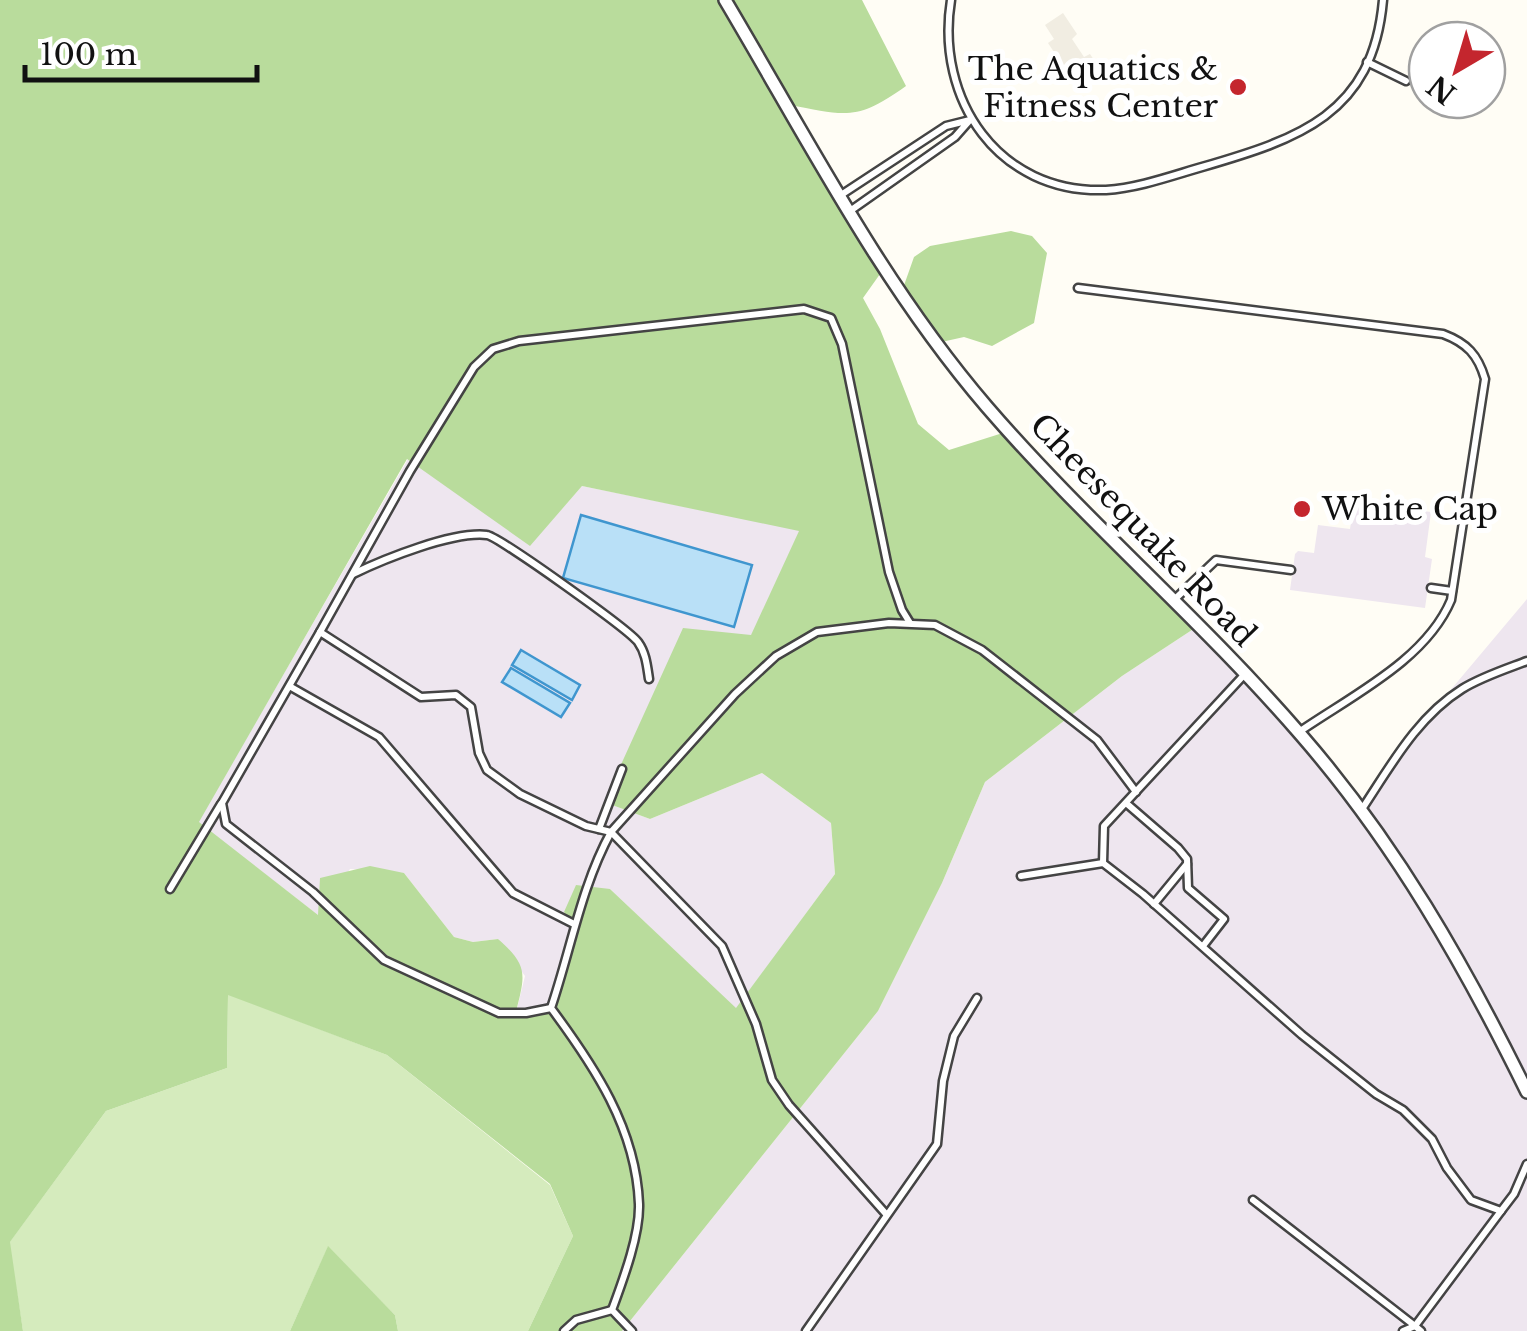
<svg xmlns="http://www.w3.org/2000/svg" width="1527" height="1331" viewBox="0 0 1527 1331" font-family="'Libre Baskerville',serif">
	<rect width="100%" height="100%" fill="#fffdf5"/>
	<!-- industrial -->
	<g fill="#eee6ef">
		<polygon points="408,459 530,545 582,486 800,530 751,636 604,802 650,819 762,773 831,823 835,874 736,1009 610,889 574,924 551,1008 516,1013 525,976 498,939 473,942 454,937 404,873 350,869 319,916 198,822"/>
		<polygon points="1354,502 1431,512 1425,557 1432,559 1425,608 1290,590 1295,554 1298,551 1314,553 1318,525 1350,529"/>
		<polygon points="1527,599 1527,1331 622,1331 878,1011 942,883 985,782 1122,676 1198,626 1362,809 1406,743"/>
	</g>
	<!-- green -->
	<polygon fill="#d5ebbd" points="228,994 387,1055 550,1185 573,1236 528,1331 398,1331 395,1315 328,1247 290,1331 23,1331 9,1243 106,1111 227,1068"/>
	<!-- forest -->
	<g fill="#b9dc9c" fill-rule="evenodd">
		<path d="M 0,0 L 862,0 L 906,86 C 856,122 846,115 789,105 L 885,267 L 863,298 L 880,329 L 918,424 L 949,450 L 1009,431 L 1198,626 L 1122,676 L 985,782 L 942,883 L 878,1011 L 622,1331 L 528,1331 L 573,1236 L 550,1184 L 387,1055 L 228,995 L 227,1068 L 106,1111 L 10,1242 L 23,1331 L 0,1331 ZM 407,459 L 530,546 L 582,486 L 799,531 L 751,635 L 683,628 L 604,802 L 650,819 L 762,773 L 831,823 L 835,874 L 736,1008 L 610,889 L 576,885 L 564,912 L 574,925 L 551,1007 L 516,1012 C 525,975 529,966 498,939 L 473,942 L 454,937 L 404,873 L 370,866 L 320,878 L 318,915 L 199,822 Z"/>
		<polygon points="1011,231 1032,236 1047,253 1034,323 992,346 964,337 937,343 902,291 914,257 930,246"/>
		<polygon points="328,1246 395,1315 398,1331 290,1331"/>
	</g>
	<!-- plaza -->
	<polygon fill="#f1ede2" points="1063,13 1077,34 1072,39 1084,57 1090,54 1103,74 1085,86 1076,73 1070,76 1048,43 1054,39 1045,25"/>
	<!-- water -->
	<g fill="#b9e0f7" stroke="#3f96cf" stroke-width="2.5">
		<polygon points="581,515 752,565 734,627 563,578"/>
		<polygon points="521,650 580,685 572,700 512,665"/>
		<polygon points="511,668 570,703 561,717 502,682"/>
	</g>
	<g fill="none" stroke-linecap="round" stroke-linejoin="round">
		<defs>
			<g id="service">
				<path d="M 951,0 C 935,99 998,194 1106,190 C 1138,188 1171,176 1202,167 C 1298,139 1373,115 1383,0"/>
				<polyline points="1367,62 1406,81"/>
				<polyline points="841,195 946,126 970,120 955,137 850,211"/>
				<path d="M 1078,288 L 1443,334 C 1467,343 1478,355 1485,379 L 1451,600 C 1426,660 1351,696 1299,732"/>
				<path d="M 353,574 C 384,559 453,531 487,535 C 498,536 628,629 638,642 C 646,653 647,666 649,679"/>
				<polyline points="1431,588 1452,591"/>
				<polyline points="1174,600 1216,560 1291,570"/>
				<polyline points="320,632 410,471 474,367 493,349 519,341 804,309 831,318 842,344 889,572 902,610 910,623"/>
				<polyline points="1244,675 1104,826 1103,863 1143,894 1302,1035 1376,1094 1403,1110 1432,1139 1447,1168 1471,1200 1501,1211 1514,1194 1527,1164"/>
				<polyline points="291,687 379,737 513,893 574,924"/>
				<polyline points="1126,803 1178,848 1187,859 1188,888 1224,919 1203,946"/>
				<path d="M 1362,809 C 1390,767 1417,717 1462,689 C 1481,677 1506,669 1527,661"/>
				<polyline points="599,829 622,769"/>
				<polyline points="1021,876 1103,863"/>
				<polyline points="170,889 221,804"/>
				<polyline points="1154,904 1187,864"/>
				<polyline points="551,1008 526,1013 499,1013 384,960 313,892 226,824 222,803 320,632 421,697 456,695 471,707 479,753 487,770 520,794 586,826 611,832 722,946 756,1024 772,1080 789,1105 886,1214"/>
				<polyline points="1253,1200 1415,1326 1403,1331"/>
				<polyline points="564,1331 576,1320 612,1310"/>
				<path d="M 632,1331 L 612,1310 C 623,1280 640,1235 639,1204 C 636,1128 594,1066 551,1008 C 571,949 581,887 611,832 L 735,694 L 776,656 L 817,632 L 889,623 L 935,625 L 982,650 L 1097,740 L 1136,792"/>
				<polyline points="806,1331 937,1144 943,1081 954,1036 977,998"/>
				<polyline points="1421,1331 1415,1326 1501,1211"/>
			</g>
			<path id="minor" d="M 725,0 C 807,138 882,285 987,407 C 1086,522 1202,620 1301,735 C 1395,843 1464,964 1527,1092"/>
		</defs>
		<!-- service casing -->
		<use href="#service" stroke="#444" stroke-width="11"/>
		<!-- minor casing -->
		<use href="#minor" stroke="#444" stroke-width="16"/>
		<!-- service -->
		<use href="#service" stroke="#fff" stroke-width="6"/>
		<!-- minor -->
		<use href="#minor" stroke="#fff" stroke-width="11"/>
	</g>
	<!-- markers -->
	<g fill="#c4262e" stroke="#fff" stroke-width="4">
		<circle cx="1238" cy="87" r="10"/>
		<circle cx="1302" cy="509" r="10"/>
	</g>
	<g text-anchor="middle" stroke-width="10" stroke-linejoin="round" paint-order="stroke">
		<!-- poi labels -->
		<g font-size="32" fill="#111" stroke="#fff" text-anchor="end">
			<text x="1218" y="80">The Aquatics &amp;<tspan x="1218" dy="37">Fitness Center</tspan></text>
			<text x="1322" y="520" text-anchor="start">White Cap</text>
		</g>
		<!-- street labels -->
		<g font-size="32" fill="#111" stroke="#fff">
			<text transform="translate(1143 530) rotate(46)" y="11">Cheesequake Road</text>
		</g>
	</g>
	<!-- north arrow -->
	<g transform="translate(1457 70) rotate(218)"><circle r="48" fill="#ffffff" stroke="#a0a0a0" stroke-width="2.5"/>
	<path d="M0-8L18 38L0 25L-18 38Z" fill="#c4262e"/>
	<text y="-15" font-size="28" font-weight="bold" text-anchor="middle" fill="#111111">N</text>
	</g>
	<!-- scale -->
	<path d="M25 65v15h232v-15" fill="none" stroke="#111111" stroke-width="5"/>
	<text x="40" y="65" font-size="30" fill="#111111" stroke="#ffffff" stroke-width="8" paint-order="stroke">100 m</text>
</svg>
